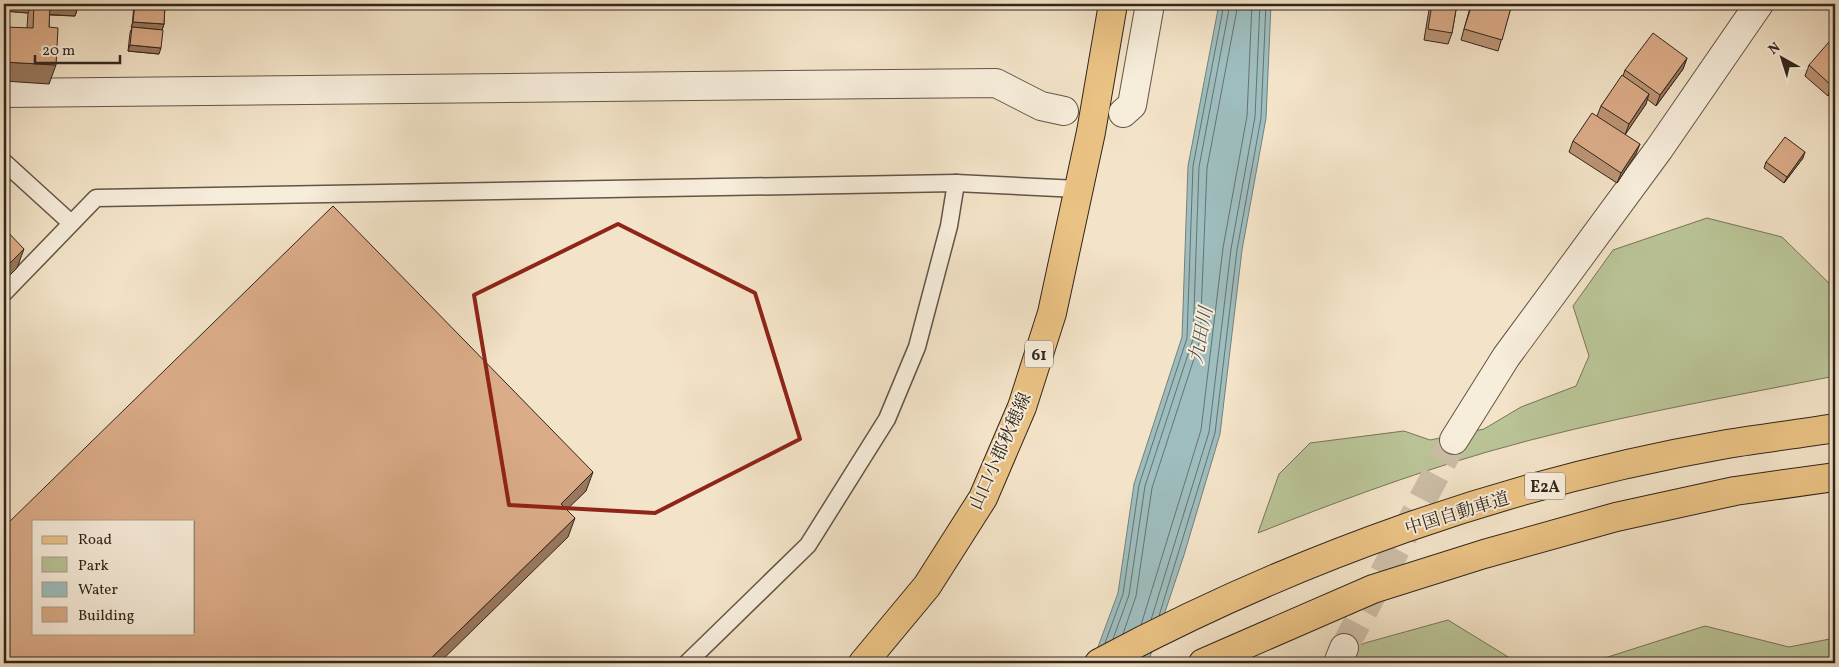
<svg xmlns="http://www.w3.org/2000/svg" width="1839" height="667" viewBox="0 0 1839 667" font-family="Vollkorn,'Noto Serif JP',serif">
	<rect width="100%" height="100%" fill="#f3e3c8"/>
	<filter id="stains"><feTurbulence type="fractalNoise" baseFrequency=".004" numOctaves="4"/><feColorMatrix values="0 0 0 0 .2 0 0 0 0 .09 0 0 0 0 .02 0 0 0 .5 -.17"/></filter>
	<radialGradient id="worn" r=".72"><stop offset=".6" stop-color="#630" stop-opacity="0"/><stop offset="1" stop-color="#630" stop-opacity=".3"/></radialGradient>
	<!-- green -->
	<g fill="#bac497" stroke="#76755a">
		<path d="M 1707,218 L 1782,237 L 1835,289 L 1835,376 C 1719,399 1601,419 1487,452 C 1409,475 1333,503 1258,533 L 1279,474 L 1310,443 L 1404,431 L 1430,440 L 1484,429 L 1521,407 L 1576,386 L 1589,356 L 1573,306 L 1613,250 Z"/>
		<polygon points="1448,620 1518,663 1320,663 1365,643"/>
		<polygon points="1705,626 1789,647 1835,638 1835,663 1589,663"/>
	</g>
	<!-- water -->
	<polygon fill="#9ebdbe" stroke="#72817d" points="1219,4 1271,4 1266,118 1242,250 1220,434 1184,555 1148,663 1092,663 1118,593 1134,484 1182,337 1188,166"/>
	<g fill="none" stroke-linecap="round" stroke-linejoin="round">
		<!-- shore -->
		<g stroke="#68726d" stroke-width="1">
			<polyline points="1159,616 1215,433 1237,250 1261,118 1266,4"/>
			<polyline points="1151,620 1209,432 1231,249 1255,117 1260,4"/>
			<polyline points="1141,625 1201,430 1223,248 1247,116 1252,4"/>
			<polyline points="1123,634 1136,596 1152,488 1200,340 1207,168 1238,4"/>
			<polyline points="1113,639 1129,595 1145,486 1193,339 1199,167 1230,4"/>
			<polyline points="1105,643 1123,594 1139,485 1187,338 1193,166 1224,4"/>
		</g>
		<!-- minor-tunnel -->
		<polyline stroke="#ccbda6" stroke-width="28" stroke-dasharray="28 14" stroke-linecap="butt" points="1344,648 1454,440"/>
		<defs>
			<g id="service">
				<polyline points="4,162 71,223"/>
				<polyline points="4,293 96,198 956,183 1078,189"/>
				<polyline points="687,663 808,545 887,419 917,347 949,226 956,183"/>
			</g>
			<g id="minor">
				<polyline points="4,93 996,83 1041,106 1064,111"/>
				<polyline points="1123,113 1132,105 1150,4"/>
				<polyline points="1454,440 1506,357 1659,149 1759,4"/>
				<polyline points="1338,663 1344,648"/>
			</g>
			<polyline id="primary" points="863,663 927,586 983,498 1022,407 1052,313 1091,132 1113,4"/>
			<g id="motorway">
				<path d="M 1099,663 C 1295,558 1508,482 1727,444 C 1763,438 1799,434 1835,428"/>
				<polyline points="1203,663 1373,589 1484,554 1616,517 1735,491 1835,477"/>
			</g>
		</defs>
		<!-- service casing -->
		<use href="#service" stroke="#625547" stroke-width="19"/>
		<!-- minor casing -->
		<use href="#minor" stroke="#625547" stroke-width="30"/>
		<!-- primary casing -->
		<use href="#primary" stroke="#31261c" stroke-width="30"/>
		<!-- motorway casing -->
		<use href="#motorway" stroke="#31261c" stroke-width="30"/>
		<!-- service -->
		<use href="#service" stroke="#f7eddb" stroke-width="16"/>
		<!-- minor -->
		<use href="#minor" stroke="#f7eddb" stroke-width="28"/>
		<!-- primary -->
		<use href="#primary" stroke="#eac284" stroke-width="28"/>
		<!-- motorway -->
		<use href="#motorway" stroke="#eac284" stroke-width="28"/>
	</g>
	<!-- wall -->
	<g fill="#bc9475" stroke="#31261c">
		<polygon points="4,4 79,4 75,16 49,15 49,84 27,28 28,13 4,11"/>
		<polygon points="134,4 165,4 164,24 162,30 137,28 159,54 128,51 130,33 132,27"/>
		<polygon points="1430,4 1457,4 1452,33 1448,44 1424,40"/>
		<polygon points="1471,4 1512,4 1498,51 1461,40"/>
		<polygon points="1687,58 1683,69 1656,106 1647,99 1646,104 1625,134 1636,154 1617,183 1569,152 1573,141 1597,116 1601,106 1623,76 1625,70"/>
		<polygon points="1809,65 1835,87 1828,96 1805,76"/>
		<polygon points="1803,158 1784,183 1764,168 1766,162"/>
	</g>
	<!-- shaded-wall -->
	<g fill="#99785f" stroke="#31261c">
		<polygon points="4,4 32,4 28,13 4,11"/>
		<polygon points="47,4 79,4 75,16 43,14"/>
		<polygon points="133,22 164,24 162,30 131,27"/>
		<polygon points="130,45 161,48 159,54 128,51"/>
		<polygon points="1687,58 1683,69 1656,106 1660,95"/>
		<polygon points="4,62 56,65 49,84 4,81"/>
		<polygon points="1835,81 1835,87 1828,96 1831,85"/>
		<polygon points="1649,94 1646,104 1625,135 1629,124"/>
		<polygon points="1640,144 1636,154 1617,183 1621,173"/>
		<polygon points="1805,152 1803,158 1784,183 1787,177"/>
		<polygon points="24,249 17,268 4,281 4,269"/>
		<polygon points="593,472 586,491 554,522 561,504"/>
		<polygon points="575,518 568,537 439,663 426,663"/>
	</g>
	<!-- building -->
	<g fill="#dbac88" stroke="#31261c" fill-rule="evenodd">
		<polygon points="34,4 50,4 49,27 58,28 56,65 4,62 4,27 33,28"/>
		<polygon points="135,4 165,4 164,24 133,22"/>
		<polygon points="1432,4 1457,4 1452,33 1428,29"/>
		<polygon points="1472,4 1512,4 1502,40 1464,29"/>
		<polygon points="132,27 163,30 161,48 130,45"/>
		<polygon points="1653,33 1687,58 1660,95 1625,70"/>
		<polygon points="1835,35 1835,81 1831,85 1809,65"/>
		<polygon points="1622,75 1649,94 1629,124 1601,106"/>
		<polygon points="1592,113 1640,144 1621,173 1573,141"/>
		<polygon points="1785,137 1805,152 1787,177 1766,162"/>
		<path d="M 333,206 L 593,472 L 561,504 L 575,518 L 426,663 L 4,663 L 4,527 ZM 34,521 L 194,521 L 194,633 L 34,633 Z"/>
		<polygon points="4,228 24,249 4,269"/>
	</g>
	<!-- marked area -->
	<path fill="none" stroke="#8f2418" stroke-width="4" stroke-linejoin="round" d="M 618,224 L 755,293 L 800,439 L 655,513 L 509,505 L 474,295 Z"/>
	<g text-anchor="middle" stroke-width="4" stroke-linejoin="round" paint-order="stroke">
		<!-- shield labels -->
		<g fill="#f7eddb" stroke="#6c6255" stroke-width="1">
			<rect x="1025" y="340.5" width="28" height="27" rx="4"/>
			<rect x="1525" y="472.5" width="40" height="27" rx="4"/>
		</g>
		<g font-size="16" font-weight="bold" fill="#31261c">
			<text x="1039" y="360">61</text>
			<text x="1545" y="492">E2A</text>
		</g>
		<!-- street labels -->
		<g font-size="18" fill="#31261c" stroke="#f7eddb">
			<text transform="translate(1000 451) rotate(-66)" y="6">山口小郡秋穂線</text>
			<text transform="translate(1457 513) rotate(-17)" y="6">中国自動車道</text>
		</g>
		<!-- water labels -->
		<g font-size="19" font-style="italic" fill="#52534d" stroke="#f7eddb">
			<text transform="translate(1200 335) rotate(-79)" y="7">九田川</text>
		</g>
	</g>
	<!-- margin -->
	<rect width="1839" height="667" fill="none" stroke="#f3e3c8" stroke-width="20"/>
	<rect x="5" y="5" width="1829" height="657" fill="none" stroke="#31261c" stroke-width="2.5"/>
	<rect x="10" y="10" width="1819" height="647" fill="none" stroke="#31261c"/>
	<!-- legend -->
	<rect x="32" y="520" width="162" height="115" fill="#f7eddb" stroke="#a89d8f"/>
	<rect x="42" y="536" width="25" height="8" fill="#eac284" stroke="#a89d8f"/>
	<text x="78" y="544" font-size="15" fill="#31261c">Road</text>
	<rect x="42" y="557" width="25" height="15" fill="#bac497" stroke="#a89d8f"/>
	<text x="78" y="570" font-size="15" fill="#31261c">Park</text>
	<rect x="42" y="582" width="25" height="15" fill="#9ebdbe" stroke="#a89d8f"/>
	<text x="78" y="594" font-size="15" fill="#31261c">Water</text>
	<rect x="42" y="607" width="25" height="15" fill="#dbac88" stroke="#a89d8f"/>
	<text x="78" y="620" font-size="15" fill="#31261c">Building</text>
	<!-- north arrow -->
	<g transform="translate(1782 58) rotate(321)" stroke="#f7eddb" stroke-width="4" paint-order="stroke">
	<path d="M0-4L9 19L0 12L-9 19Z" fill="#31261c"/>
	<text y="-8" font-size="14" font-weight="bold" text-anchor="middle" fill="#31261c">N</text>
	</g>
	<!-- scale -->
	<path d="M35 55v8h85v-8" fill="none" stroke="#31261c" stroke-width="2.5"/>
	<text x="42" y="55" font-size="15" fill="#31261c" stroke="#f7eddb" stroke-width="4" paint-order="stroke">20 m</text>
	<rect width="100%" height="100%" filter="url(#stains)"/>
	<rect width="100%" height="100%" fill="url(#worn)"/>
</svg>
